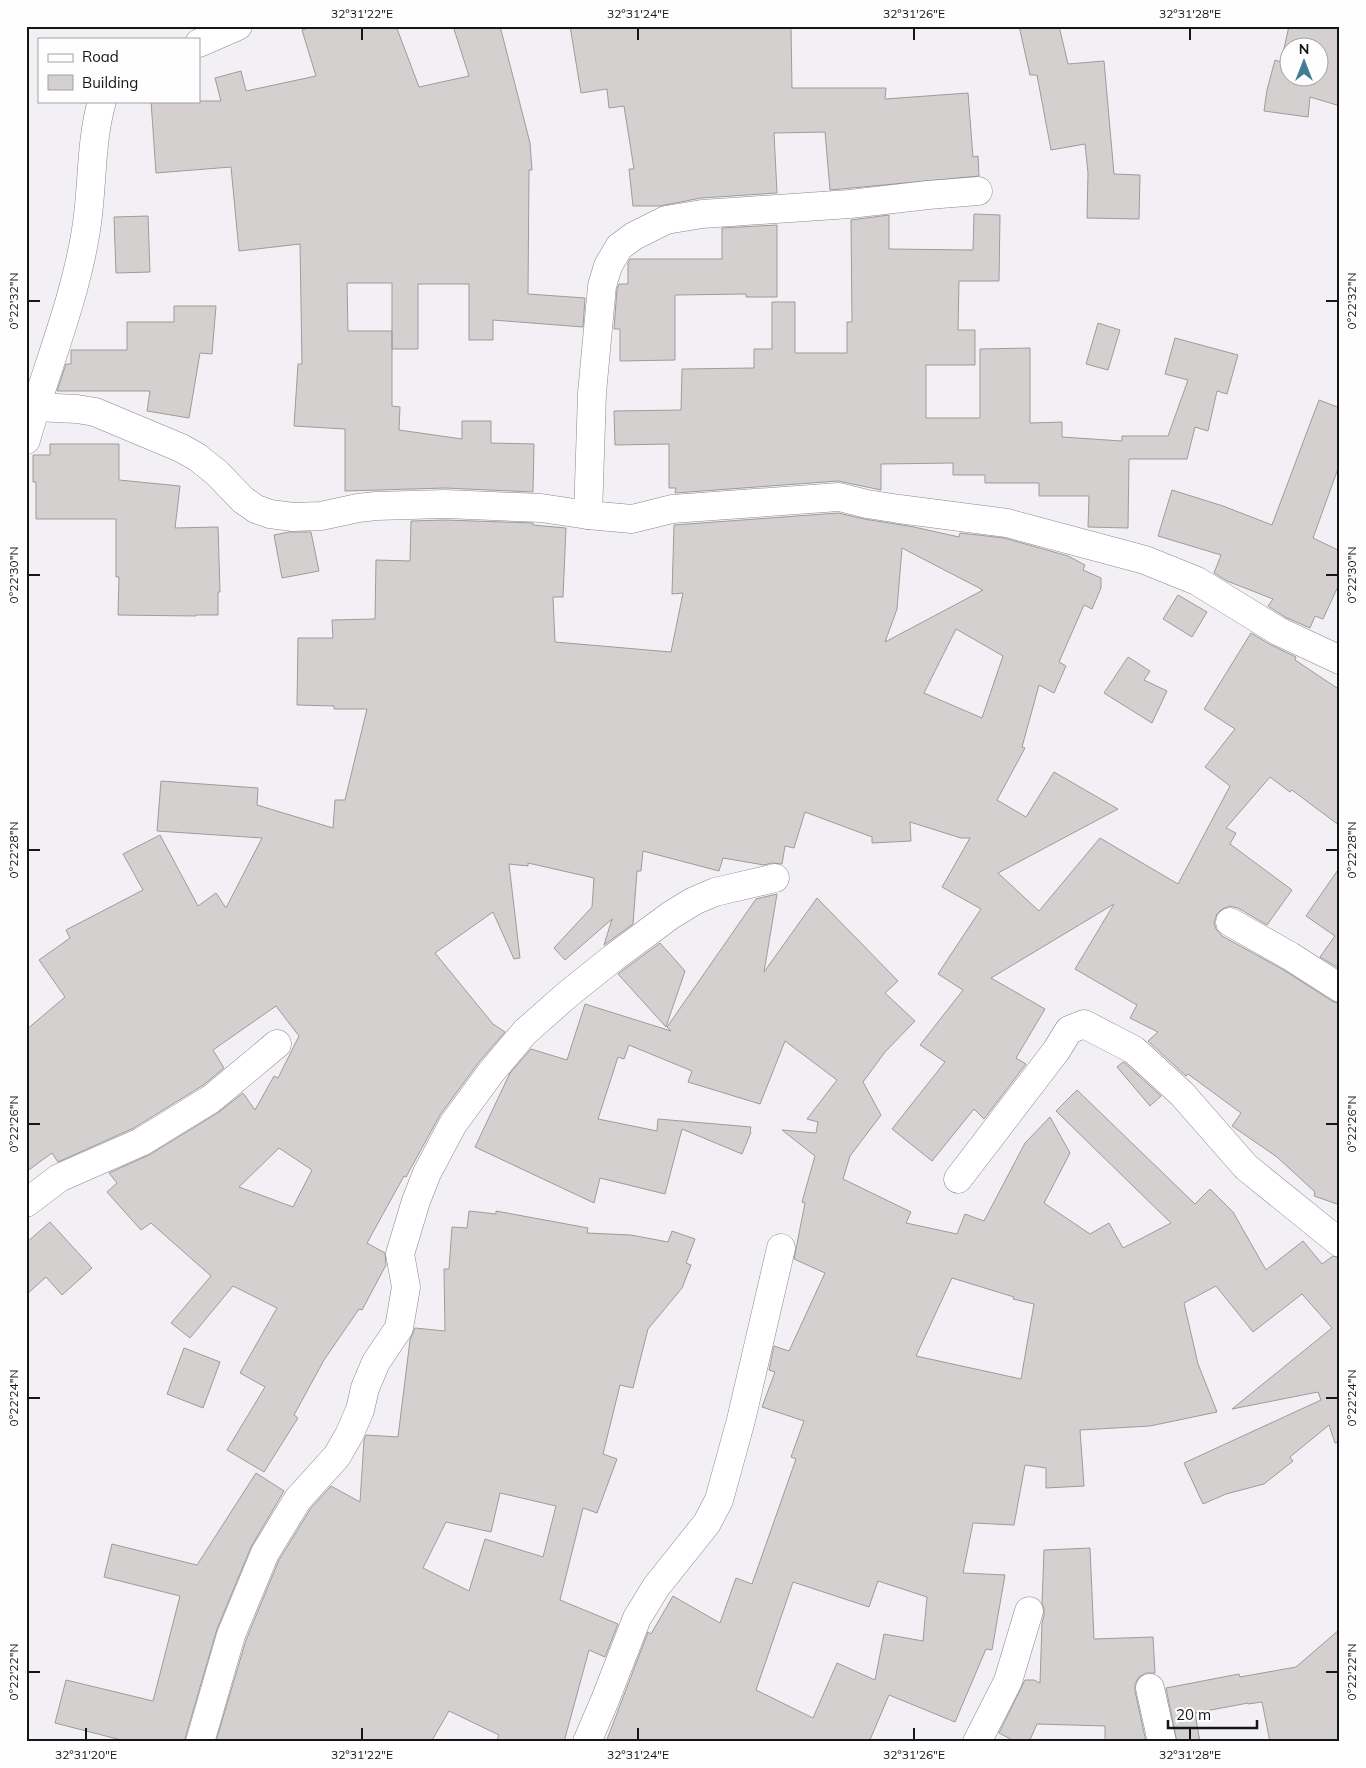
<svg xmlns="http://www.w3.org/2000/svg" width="1366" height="1768" viewBox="0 0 1366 1768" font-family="Mulish,sans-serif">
	<rect width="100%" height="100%" fill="#f2f0f4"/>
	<!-- building -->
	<g fill="#d4d0cf" stroke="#9e9b99" fill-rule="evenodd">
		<polygon points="315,26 396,26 419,87 469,76 453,26 500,26 530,143 532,170 529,170 528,294 585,298 583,327 493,320 493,340 469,340 469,284 418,284 418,349 392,349 392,283 347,283 348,331 392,331 392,406 400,407 399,430 462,439 462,421 491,421 491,443 534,444 533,492 445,488 345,491 345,429 294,426 298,364 302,364 300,244 239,251 231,167 156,173 151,101 221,101 215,78 241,71 246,91 316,76 302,30"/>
		<polygon points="570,26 791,26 792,88 886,88 885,99 968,93 973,157 978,156 979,176 830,190 825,132 774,133 777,193 701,198 660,206 633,206 629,169 634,169 624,106 609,108 607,89 581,93"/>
		<polygon points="1019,26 1059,26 1068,64 1104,61 1114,174 1140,175 1139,219 1087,218 1088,173 1085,144 1051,150 1037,75 1030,75"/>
		<path d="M 1289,26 L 1340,26 L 1340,106 L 1310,97 L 1308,117 L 1264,111 L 1267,90 L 1275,60 L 1281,62 ZM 1288,48 L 1318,48 L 1318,78 L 1288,78 Z"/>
		<polygon points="974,214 1000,215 999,281 959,281 958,330 975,330 975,365 926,365 926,418 980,418 980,349 1030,348 1030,423 1062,422 1062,437 1122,441 1122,436 1168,436 1188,380 1165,374 1175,338 1238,355 1227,394 1217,391 1208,431 1195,427 1187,459 1129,459 1128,528 1088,527 1089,496 1039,496 1039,483 985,483 985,475 953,475 953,463 881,464 881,490 838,481 675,493 676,488 669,488 669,444 615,445 614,411 681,410 682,369 754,368 754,349 772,349 772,302 795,302 795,353 847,353 847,322 852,322 851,220 889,215 889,249 973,250"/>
		<polygon points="148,216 150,272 116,273 114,217"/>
		<polygon points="777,225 777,297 746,297 746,294 675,295 675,360 620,361 620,329 614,329 617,289 619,284 628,284 628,263 630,259 722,259 722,228"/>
		<polygon points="174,306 216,306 212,354 200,353 189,418 147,411 150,391 57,391 66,364 71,364 71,350 127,350 127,322 174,322"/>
		<polygon points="1098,323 1120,330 1108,370 1086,364"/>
		<polygon points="1319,400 1340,408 1340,463 1313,538 1340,551 1340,582 1323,619 1315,616 1310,628 1285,617 1268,606 1273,599 1227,581 1214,573 1221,555 1158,536 1172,490 1223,506 1272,525"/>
		<polygon points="50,444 119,444 119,480 180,486 175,528 218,527 220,592 218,592 218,615 196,615 196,616 118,615 119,577 116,577 116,519 36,519 36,482 33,482 33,455 50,455"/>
		<path d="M 838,513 L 864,519 L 914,527 L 959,537 L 960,533 L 1004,538 L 1068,556 L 1085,565 L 1083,570 L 1101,578 L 1101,588 L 1092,609 L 1084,605 L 1059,662 L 1066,666 L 1054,693 L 1039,685 L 1022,747 L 1025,748 L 997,800 L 1026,817 L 1054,772 L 1118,809 L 998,873 L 1039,911 L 1100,838 L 1178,884 L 1230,786 L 1205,767 L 1235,729 L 1204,709 L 1251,633 L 1271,645 L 1296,657 L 1295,660 L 1340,690 L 1340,826 L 1292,790 L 1290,792 L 1270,777 L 1226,828 L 1236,833 L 1230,844 L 1292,890 L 1267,925 L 1238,908 L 1230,906 L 1222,909 L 1217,914 L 1214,922 L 1216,929 L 1222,936 L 1282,969 L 1332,1001 L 1340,1004 L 1340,1205 L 1314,1196 L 1315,1192 L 1277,1157 L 1232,1126 L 1241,1113 L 1188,1074 L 1186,1076 L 1148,1041 L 1158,1032 L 1130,1018 L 1137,1005 L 1075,969 L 1114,904 L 991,978 L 1045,1009 L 1016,1058 L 1026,1064 L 984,1119 L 974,1109 L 932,1161 L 892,1129 L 945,1062 L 920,1045 L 963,990 L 938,974 L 981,909 L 942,887 L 970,838 L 961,838 L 910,822 L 911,841 L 872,843 L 872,837 L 805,812 L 794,848 L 785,846 L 782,864 L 772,863 L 764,865 L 723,858 L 719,871 L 643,851 L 641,871 L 637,871 L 633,924 L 604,945 L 612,919 L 565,960 L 554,948 L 592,907 L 594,878 L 528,863 L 528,866 L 509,864 L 520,958 L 514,959 L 493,912 L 435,953 L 493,1024 L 505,1032 L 479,1062 L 440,1115 L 406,1177 L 404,1176 L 367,1243 L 385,1253 L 386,1265 L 362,1310 L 359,1309 L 324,1360 L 294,1415 L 298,1418 L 264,1472 L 227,1450 L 265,1387 L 240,1373 L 277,1308 L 233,1286 L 190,1338 L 171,1323 L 211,1276 L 151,1223 L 141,1230 L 107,1192 L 117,1183 L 109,1173 L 149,1155 L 219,1112 L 243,1093 L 255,1110 L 274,1076 L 278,1078 L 299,1036 L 276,1006 L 213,1050 L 224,1068 L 202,1086 L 134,1128 L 58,1162 L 52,1153 L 26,1172 L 26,1030 L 65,997 L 39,960 L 70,938 L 66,930 L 143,890 L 123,854 L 160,835 L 198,906 L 216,893 L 226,908 L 262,838 L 157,831 L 161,781 L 258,788 L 257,805 L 333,828 L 335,800 L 345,800 L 367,709 L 334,709 L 334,706 L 297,705 L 298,638 L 333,638 L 332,620 L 375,619 L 376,560 L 410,561 L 411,521 L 445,520 L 533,523 L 533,525 L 566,528 L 563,597 L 553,597 L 555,642 L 671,652 L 683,593 L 672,594 L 674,525 ZM 902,548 L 983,590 L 885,642 L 897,609 ZM 956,629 L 1003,656 L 982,718 L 924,693 ZM 279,1148 L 312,1170 L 293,1207 L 239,1187 Z"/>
		<polygon points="289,532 311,532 319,571 282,578 274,535"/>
		<polygon points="1178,595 1207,612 1192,637 1163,619"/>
		<polygon points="1128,657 1150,671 1144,680 1167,691 1152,723 1104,693"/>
		<polygon points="1340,867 1340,969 1320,957 1335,936 1306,916"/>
		<path d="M 777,894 L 764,972 L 817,898 L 898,981 L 885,993 L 915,1021 L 885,1052 L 863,1082 L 881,1115 L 850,1156 L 843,1179 L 911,1212 L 906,1223 L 957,1234 L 965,1214 L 984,1221 L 1025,1143 L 1050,1117 L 1070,1153 L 1044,1203 L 1090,1234 L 1109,1223 L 1123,1248 L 1171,1223 L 1056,1111 L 1077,1090 L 1195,1204 L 1210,1189 L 1233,1212 L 1266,1270 L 1303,1241 L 1322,1264 L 1333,1256 L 1340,1258 L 1340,1442 L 1335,1443 L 1329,1425 L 1290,1457 L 1293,1461 L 1264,1484 L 1226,1494 L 1203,1504 L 1184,1463 L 1321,1400 L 1318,1392 L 1232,1409 L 1332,1328 L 1302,1294 L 1253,1332 L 1216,1286 L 1184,1303 L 1198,1364 L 1217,1412 L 1150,1426 L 1080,1430 L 1084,1486 L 1046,1488 L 1046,1468 L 1025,1465 L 1014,1525 L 973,1523 L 963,1573 L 1005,1575 L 992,1650 L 986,1649 L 955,1722 L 889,1695 L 869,1742 L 606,1742 L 648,1632 L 651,1634 L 673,1596 L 720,1623 L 736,1578 L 752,1584 L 796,1459 L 791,1457 L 804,1421 L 762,1407 L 775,1372 L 769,1370 L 774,1346 L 789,1351 L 825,1273 L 794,1259 L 805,1203 L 802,1202 L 815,1156 L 782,1130 L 816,1133 L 818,1122 L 807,1119 L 837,1080 L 785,1041 L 760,1104 L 688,1082 L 692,1071 L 629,1045 L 624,1059 L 618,1057 L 598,1119 L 657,1131 L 658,1119 L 751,1127 L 750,1131 L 751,1132 L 742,1154 L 682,1129 L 665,1194 L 600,1178 L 594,1203 L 475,1147 L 510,1073 L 531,1049 L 567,1060 L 585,1004 L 671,1031 L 667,1027 L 756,899 ZM 952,1278 L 1014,1297 L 1013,1299 L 1034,1304 L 1021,1379 L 916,1356 ZM 878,1581 L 927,1597 L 923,1641 L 884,1634 L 875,1680 L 837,1663 L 813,1718 L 756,1690 L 793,1582 L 869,1607 Z"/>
		<polygon points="660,943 685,971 666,1027 618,974"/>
		<polygon points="1123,1062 1125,1063 1161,1096 1150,1106 1117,1067"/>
		<path d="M 469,1211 L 496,1214 L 496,1211 L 588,1228 L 587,1233 L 631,1235 L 668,1242 L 672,1231 L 695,1239 L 686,1263 L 691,1265 L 682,1288 L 648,1329 L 633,1388 L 620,1385 L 603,1454 L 617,1459 L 597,1513 L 583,1508 L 560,1600 L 618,1624 L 605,1657 L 589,1650 L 564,1742 L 496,1742 L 499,1735 L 449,1711 L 431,1742 L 216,1741 L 246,1640 L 279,1560 L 311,1508 L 331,1486 L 360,1502 L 364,1440 L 366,1435 L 398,1437 L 410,1340 L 415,1328 L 445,1331 L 444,1269 L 449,1269 L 452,1227 L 467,1228 ZM 500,1493 L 556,1506 L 543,1557 L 485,1539 L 469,1591 L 423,1568 L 446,1522 L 491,1532 Z"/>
		<polygon points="50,1222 92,1268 62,1295 46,1277 26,1295 26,1243"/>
		<polygon points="184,1348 220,1362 203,1408 167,1394"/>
		<polygon points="256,1473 284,1491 251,1547 217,1629 184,1742 129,1742 55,1723 66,1680 153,1701 180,1596 104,1577 112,1544 197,1565"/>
		<polygon points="1090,1548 1094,1639 1153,1637 1155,1673 1146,1673 1139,1677 1135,1684 1135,1691 1146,1742 1105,1742 1105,1726 1037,1724 1029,1742 1016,1742 999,1733 1025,1680 1034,1680 1040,1683 1042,1623 1044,1615 1044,1608 1042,1604 1044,1550"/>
		<polygon points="1340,1629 1340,1742 1270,1742 1262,1702 1248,1704 1248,1703 1195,1713 1200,1742 1177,1742 1166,1688 1239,1674 1240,1677 1296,1667"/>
	</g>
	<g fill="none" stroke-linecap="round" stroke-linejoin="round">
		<defs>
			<g id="minor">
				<polyline points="199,43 238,26"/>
				<polyline points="35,407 77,409 95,412 181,448 197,457 217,473 243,500 256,509 270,514 293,517 321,516 358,508 376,506 445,504 541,508 588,515 632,519 672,509 839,497 867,504 899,509 1007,523 1145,560 1197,581 1278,631 1340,660"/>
				<path d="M 26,440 C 45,371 75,301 86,230 C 93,187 90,143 102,101"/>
				<polyline points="588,515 592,393 602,286 608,266 619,247 634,236 666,220 702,214 850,204 928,195 978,191"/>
				<polyline points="1230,922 1290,956 1340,988"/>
				<polyline points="958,1179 1056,1051 1069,1030 1084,1024 1134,1050 1182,1094 1246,1167 1340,1243"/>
				<polyline points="26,1203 59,1178 141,1142 211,1099 277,1044"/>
				<polyline points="1150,1688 1162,1742"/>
				<polyline points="200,1742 231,1635 265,1553 298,1499 337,1456 349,1435 360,1410 365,1388 376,1362 399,1328 406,1287 400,1254 416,1201 427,1173 453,1124 492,1071 525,1032 568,994 613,958 671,915 694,901 715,892 775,878"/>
				<polyline points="587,1742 605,1700 637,1618 656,1587 707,1523 719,1500 741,1420 781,1248"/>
				<polyline points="977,1742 1008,1681 1029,1611"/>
			</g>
		</defs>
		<!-- minor casing -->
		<use href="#minor" stroke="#89888b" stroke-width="29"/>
		<!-- minor -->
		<use href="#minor" stroke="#fff" stroke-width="28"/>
	</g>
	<!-- ticks -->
	<path fill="none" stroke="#151516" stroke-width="2" d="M 362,28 L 362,40M 638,28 L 638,40M 914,28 L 914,40M 1190,28 L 1190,40M 28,301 L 40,301M 1326,301 L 1338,301M 28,575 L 40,575M 1326,575 L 1338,575M 28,850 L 40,850M 1326,850 L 1338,850M 28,1124 L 40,1124M 1326,1124 L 1338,1124M 28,1398 L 40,1398M 1326,1398 L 1338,1398M 28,1672 L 40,1672M 1326,1672 L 1338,1672M 86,1728 L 86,1740M 362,1728 L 362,1740M 638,1728 L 638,1740M 914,1728 L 914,1740M 1190,1728 L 1190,1740"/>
	<!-- border -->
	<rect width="1366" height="1768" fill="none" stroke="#fefeff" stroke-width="55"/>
	<!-- legend -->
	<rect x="38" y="38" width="162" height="65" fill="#fefeff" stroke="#a1a1a2"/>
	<rect x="48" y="54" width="25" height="8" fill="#ffffff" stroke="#a1a1a2"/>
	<text x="82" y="62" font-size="15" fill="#151516">Road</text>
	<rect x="48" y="75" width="25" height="15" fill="#d4d0cf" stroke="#a1a1a2"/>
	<text x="82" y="88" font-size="15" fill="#151516">Building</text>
	<!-- north arrow -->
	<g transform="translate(1304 62)"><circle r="24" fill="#fefeff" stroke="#a1a1a2"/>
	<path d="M0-4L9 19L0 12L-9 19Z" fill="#417d94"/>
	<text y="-8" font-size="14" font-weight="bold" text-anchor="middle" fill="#151516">N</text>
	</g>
	<!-- scale -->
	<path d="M1168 1720v8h89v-8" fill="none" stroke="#151516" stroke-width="2.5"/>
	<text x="1176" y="1720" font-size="15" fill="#151516" stroke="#fefeff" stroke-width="4" paint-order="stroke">20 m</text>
	<rect x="28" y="28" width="1310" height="1712" fill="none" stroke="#151516" stroke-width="2"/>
	<g font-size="12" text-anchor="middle" fill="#151516">
		<text x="362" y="18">32°31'22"E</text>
		<text x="638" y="18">32°31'24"E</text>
		<text x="914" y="18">32°31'26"E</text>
		<text x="1190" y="18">32°31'28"E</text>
		<text transform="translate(14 301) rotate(-90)" y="4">0°22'32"N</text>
		<text transform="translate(1352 301) rotate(-90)" y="4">0°22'32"N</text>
		<text transform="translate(14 575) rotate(-90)" y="4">0°22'30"N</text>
		<text transform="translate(1352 575) rotate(-90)" y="4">0°22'30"N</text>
		<text transform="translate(14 850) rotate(-90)" y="4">0°22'28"N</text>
		<text transform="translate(1352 850) rotate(-90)" y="4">0°22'28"N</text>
		<text transform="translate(14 1124) rotate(-90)" y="4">0°22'26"N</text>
		<text transform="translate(1352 1124) rotate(-90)" y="4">0°22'26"N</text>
		<text transform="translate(14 1398) rotate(-90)" y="4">0°22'24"N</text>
		<text transform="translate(1352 1398) rotate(-90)" y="4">0°22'24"N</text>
		<text transform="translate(14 1672) rotate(-90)" y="4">0°22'22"N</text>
		<text transform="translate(1352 1672) rotate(-90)" y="4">0°22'22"N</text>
		<text x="86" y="1759">32°31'20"E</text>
		<text x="362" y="1759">32°31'22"E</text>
		<text x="638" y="1759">32°31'24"E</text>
		<text x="914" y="1759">32°31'26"E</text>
		<text x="1190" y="1759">32°31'28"E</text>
	</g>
</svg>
